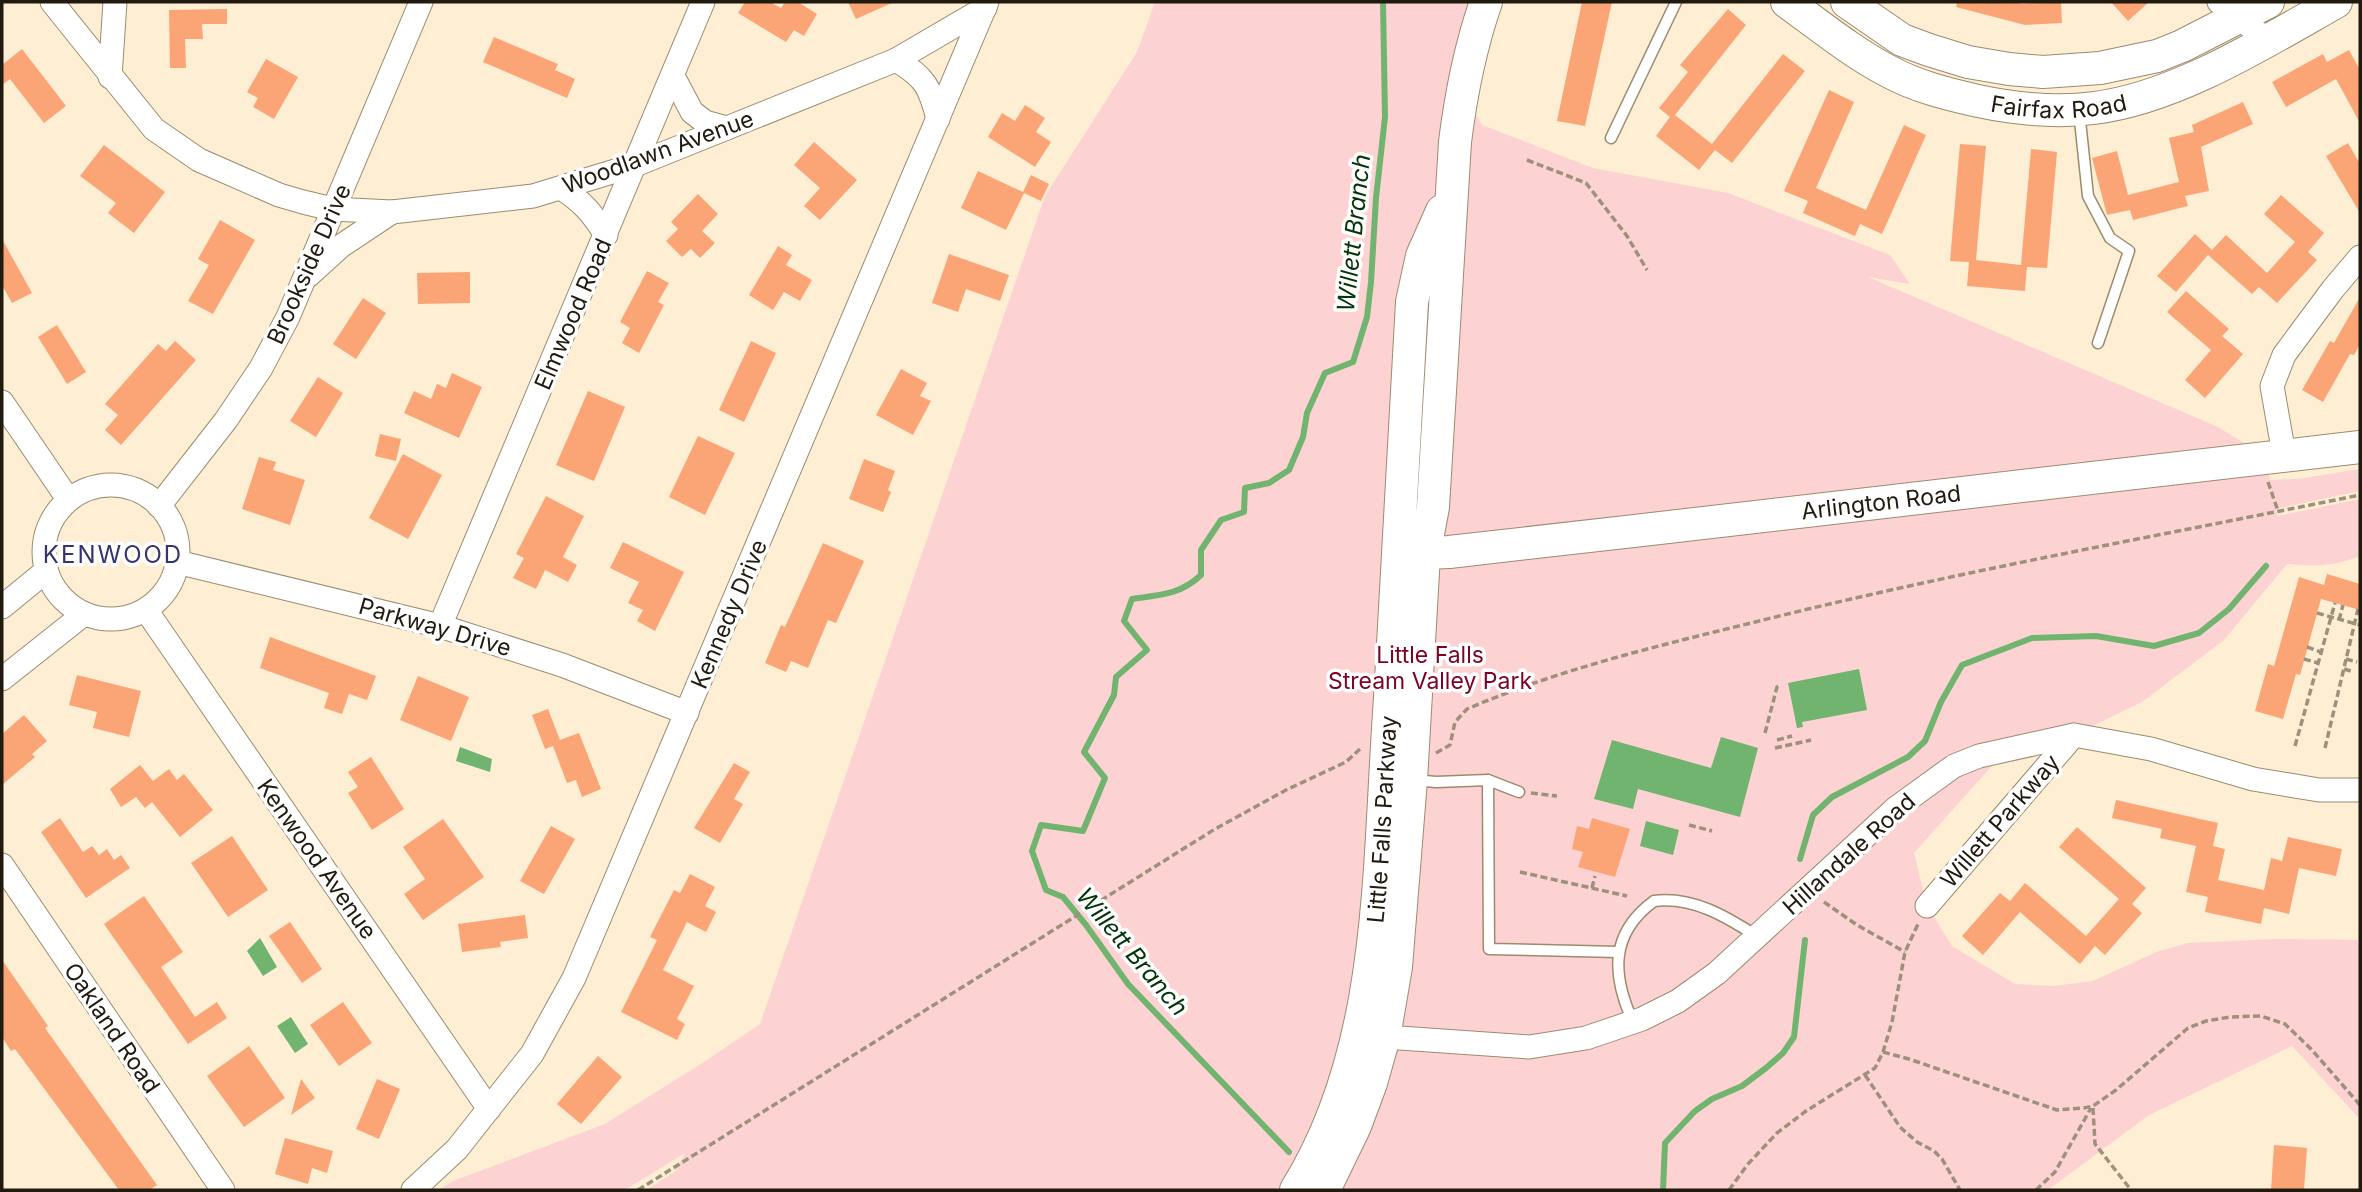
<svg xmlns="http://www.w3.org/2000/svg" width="2362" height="1192" viewBox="0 0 2362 1192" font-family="Inter,sans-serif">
	<rect width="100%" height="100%" fill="#fdeed4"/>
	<!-- green -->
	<path fill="#fdd2d2" d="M 1155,2 L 1488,2 L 1461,91 L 1482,125 L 1593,168 L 1728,193 L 1890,255 L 1910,284 L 1868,277 L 2218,427 L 2265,456 L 2270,480 L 2298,479 L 2360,469 L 2360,491 L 2276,509 L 2278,516 L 2360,499 L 2360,556 C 2331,567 2318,566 2287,564 L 2224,640 L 2142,702 L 2074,735 L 2006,750 L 1914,853 L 1927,906 L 1952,946 L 2015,984 L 2053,986 L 2093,981 L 2159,951 L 2189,943 L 2276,939 L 2360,940 L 2360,1119 L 2292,1046 L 2149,1115 L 2048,1190 L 646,1190 L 675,1172 L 685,1153 L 625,1190 L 439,1190 L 453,1181 L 605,1124 L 704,1062 L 760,1024 L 1045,196 L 1137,52 Z"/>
	<!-- water -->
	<g fill="#71b470">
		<polygon points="1859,669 1867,710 1802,722 1803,727 1797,728 1788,683"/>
		<polygon points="1721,737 1758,748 1740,817 1638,789 1633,809 1594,799 1612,740 1711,768"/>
		<polygon points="460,747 492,759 490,772 456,761"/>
		<polygon points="1646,821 1679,830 1673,855 1640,846"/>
		<polygon points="260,938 277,967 263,976 247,951"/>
		<polygon points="291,1017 308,1044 295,1053 277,1026"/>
	</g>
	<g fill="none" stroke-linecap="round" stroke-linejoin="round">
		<!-- stream -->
		<g stroke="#71b470" stroke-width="6">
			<polyline points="1800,859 1813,815 1832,797 1908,757 1925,741 1941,702 1962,665 2032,638 2096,636 2154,646 2199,633 2229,609 2266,566"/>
			<path d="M 1289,1152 L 1128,984 L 1086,925 L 1063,897 L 1046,890 L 1032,851 L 1041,825 L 1083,831 L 1105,778 L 1084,752 L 1114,695 L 1116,677 L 1147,650 L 1124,621 L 1132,599 C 1159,595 1180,595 1201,575 L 1201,550 L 1221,520 L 1244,512 L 1245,488 L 1269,483 L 1289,470 L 1303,437 L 1307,413 L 1325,373 L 1353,362 L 1367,317 L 1371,282 L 1376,198 L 1385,117 L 1383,2"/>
			<polyline points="1663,1190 1665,1143 1695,1111 1712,1099 1742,1086 1766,1068 1783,1053 1794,1037 1805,940"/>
		</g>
	</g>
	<!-- building -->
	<g fill="#fba577">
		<polygon points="745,2 770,2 781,8 785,2 798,2 817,14 804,36 794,30 786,42 738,13"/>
		<polygon points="848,2 894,2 856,19"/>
		<polygon points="1582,2 1612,2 1585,126 1557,121"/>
		<polygon points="1957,2 2021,2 2020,4 2061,2 2062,23 2025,25 1956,7"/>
		<polygon points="2111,2 2149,2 2128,21"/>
		<polygon points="227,9 227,24 202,24 203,39 185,39 186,68 170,68 169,10"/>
		<polygon points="1728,9 1746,25 1675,115 1712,144 1783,54 1805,71 1732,163 1715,150 1699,170 1656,136 1670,117 1659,108 1688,72 1680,65"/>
		<polygon points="494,37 558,64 555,70 575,79 567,98 483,62"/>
		<polygon points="22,49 66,106 44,123 10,79 2,85 2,65"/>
		<polygon points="2349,50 2360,70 2360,123 2336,79 2286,107 2272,82 2323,54 2327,62"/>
		<polygon points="266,59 298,77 274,119 253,107 258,98 247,92"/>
		<polygon points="1829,90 1854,102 1816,188 1866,210 1904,125 1926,135 1882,234 1860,224 1855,236 1803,213 1808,201 1784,191"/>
		<polygon points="2243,102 2253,124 2201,147 2209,191 2185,196 2188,206 2133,220 2130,210 2107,215 2092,158 2117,151 2128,195 2179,182 2169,138 2194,132 2192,125"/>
		<polygon points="1025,105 1045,118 1036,132 1051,142 1035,167 988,137 1002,113 1015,121"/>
		<polygon points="814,142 857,180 820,220 804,206 820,188 794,165"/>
		<polygon points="2348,143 2360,164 2360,213 2326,156"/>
		<polygon points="1960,144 1986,146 1976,260 2021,265 2031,149 2057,152 2047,268 2027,267 2025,291 1967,286 1969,262 1950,261"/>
		<polygon points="104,145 165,192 134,233 108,213 116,203 80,176"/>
		<polygon points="978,171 1023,192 1031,175 1049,184 1041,201 1024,193 1006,230 961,208"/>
		<polygon points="698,194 718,214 702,231 715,243 700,258 691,249 682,257 666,241 678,229 671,222"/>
		<polygon points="2281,195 2324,233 2308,252 2317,260 2277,303 2259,287 2252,294 2208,255 2176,292 2157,276 2195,234 2212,250 2226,235 2267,273 2295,242 2264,214"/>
		<polygon points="220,220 255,240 213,314 188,301 209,265 198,259"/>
		<polygon points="2,239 32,293 12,303 2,285"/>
		<polygon points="778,246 792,255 786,265 812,280 800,301 784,292 773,310 749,295"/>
		<polygon points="949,254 1009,275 1000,301 966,289 958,312 932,303"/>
		<polygon points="647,271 669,283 658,302 664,305 639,353 622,343 630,328 620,322"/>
		<polygon points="470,272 470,303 418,304 417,273"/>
		<polygon points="2186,291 2229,329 2222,336 2243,354 2205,398 2185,380 2211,350 2167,312"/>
		<polygon points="2360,297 2360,344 2354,355 2350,354 2323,402 2302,390 2330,341 2334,343"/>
		<polygon points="363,298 386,313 356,359 333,344"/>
		<polygon points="57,325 86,372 67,384 38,337"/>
		<polygon points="175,341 196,360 121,445 105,430 118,415 105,404 158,344 166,351"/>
		<polygon points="751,341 776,353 744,422 719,410"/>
		<polygon points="901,369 927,383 920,396 931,401 913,435 876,415"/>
		<polygon points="452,373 482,387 459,438 404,413 414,391 431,399 437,384 446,388"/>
		<polygon points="318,377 343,393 316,437 290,421"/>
		<polygon points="588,391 625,407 594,481 556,465"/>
		<polygon points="380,434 401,439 396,461 375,456"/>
		<polygon points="698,436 735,453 705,515 669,497"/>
		<polygon points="403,454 442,475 408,539 369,518"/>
		<polygon points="259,457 276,462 273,470 305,480 290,525 242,509"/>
		<polygon points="864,459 895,471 888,490 891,492 883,512 849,499"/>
		<polygon points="546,496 584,516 563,557 577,565 568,582 545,570 536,589 513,578 524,558 516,554"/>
		<polygon points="623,542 684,572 655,631 637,621 643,610 628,603 639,582 610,568"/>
		<polygon points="823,543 864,561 836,623 828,620 808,668 791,661 786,672 765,663 781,625 785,627"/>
		<polygon points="2327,574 2360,584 2360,610 2321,599 2300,675 2296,674 2283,719 2255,711 2268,664 2274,666 2299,577 2324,585"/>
		<polygon points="270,637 376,676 367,700 349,694 342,714 324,708 329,693 260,668"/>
		<polygon points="77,675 141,691 129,737 93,728 97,712 69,705"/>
		<polygon points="418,676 469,697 451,741 400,720"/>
		<polygon points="548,709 560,740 579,733 601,789 582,797 576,780 567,783 553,746 545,749 532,715"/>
		<polygon points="24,715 47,741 32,754 35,757 2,785 2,734"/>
		<polygon points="371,757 404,809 372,830 348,793 358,787 348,772"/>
		<polygon points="734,763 750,772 734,799 743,804 720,843 694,828"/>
		<polygon points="140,765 153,781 169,769 177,780 184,774 213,810 180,837 152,802 145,808 136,797 121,807 110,789"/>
		<polygon points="2116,800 2218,823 2213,846 2225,849 2218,880 2264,890 2271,858 2282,861 2288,837 2342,849 2336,876 2299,868 2289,914 2264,908 2261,924 2205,912 2208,897 2186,892 2196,846 2160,838 2162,829 2112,818"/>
		<polygon points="60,818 83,852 92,846 99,855 107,849 114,860 121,855 130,868 86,898 41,832"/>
		<polygon points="1592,818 1630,829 1615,877 1578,867 1583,852 1572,849 1577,826 1589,829"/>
		<polygon points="443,819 484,877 423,920 404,894 425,879 403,847"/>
		<polygon points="551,826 575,839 544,894 520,881"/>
		<polygon points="2077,827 2146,888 2132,904 2142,913 2105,955 2095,946 2080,964 2020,912 1983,955 1962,936 2000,893 2010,901 2025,883 2086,936 2119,899 2059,847"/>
		<polygon points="232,836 268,890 228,917 191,863"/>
		<polygon points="690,874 715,887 705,906 716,912 706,932 687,922 663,970 694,986 677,1019 685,1024 677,1040 621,1012 657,940 650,937 674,890 680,893"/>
		<polygon points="144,896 183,952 161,967 195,1017 217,1002 227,1018 188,1044 104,924"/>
		<polygon points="525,915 528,938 500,942 501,947 462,952 458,924"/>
		<polygon points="290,922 322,969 302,983 269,936"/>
		<polygon points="2,960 48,1026 45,1028 157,1185 149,1190 119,1190 15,1049 11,1051 2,1037"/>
		<polygon points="343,1002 372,1043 339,1066 310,1025"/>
		<polygon points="249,1046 285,1098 244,1127 207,1076"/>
		<polygon points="598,1056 622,1077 581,1124 557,1104"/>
		<polygon points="301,1079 315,1098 291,1115"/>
		<polygon points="377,1079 400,1089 379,1139 356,1129"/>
		<polygon points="285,1138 333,1151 327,1173 312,1168 308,1184 275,1174"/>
		<polygon points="2274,1145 2307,1148 2304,1190 2271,1190"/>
	</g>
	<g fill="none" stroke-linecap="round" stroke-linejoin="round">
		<defs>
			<g id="lane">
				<polyline points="2079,111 2088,196 2110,238 2129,251 2098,343"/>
				<polyline points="1611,138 1676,2"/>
				<polyline points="1414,780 1436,782 1488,780 1519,792"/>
				<polyline points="1488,780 1489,949 1618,952"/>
				<path d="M 1633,1022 C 1612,976 1609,934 1654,901 C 1693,896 1727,917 1758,937"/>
			</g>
			<g id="street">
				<polyline points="52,2 154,129 199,160 279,195 303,202 332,209 392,212 533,196 635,165 896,60 985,8"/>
				<polyline points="2219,2 2267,40"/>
				<path d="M 896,60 C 925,77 930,87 938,119"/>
				<polyline points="673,76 692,112 705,122 727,128"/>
				<polyline points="110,77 115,2"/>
				<path d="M 561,188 C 583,202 592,213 606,235"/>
				<polyline points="309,275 341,246 392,212"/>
				<polyline points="2,402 68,499"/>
				<polyline points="2284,454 2272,386 2284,355 2333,289 2360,257"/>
				<circle cx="111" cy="552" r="67"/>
				<polyline points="159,506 226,420 261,368 288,317 421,2"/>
				<polyline points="177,562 440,626 562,665 687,713"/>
				<polyline points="2,607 46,571"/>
				<polyline points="146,610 489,1109"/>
				<polyline points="440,626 703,2"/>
				<polyline points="2,679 84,614"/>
				<polyline points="2,865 223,1190"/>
				<polyline points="1927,906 2074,735"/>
				<polyline points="1371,1036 1529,1047 1586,1038 1642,1019 1678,1001 1717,973 1896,808 1954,766 1979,756 2074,735 2151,749 2253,779 2319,790 2360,790"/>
				<polyline points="413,1190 457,1149 532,1054 574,978 987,2"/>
			</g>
			<g id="secondary">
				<path id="s1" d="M 1787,2 C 1820,26 1852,52 1888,71 C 1915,86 1947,94 1978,101 C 2016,109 2056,113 2094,108 C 2176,98 2265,42 2336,2"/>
				<polyline points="1847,2 1902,40 1929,50 1968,62 2009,69 2043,72 2100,68 2157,56 2182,46 2268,2"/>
				<path id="s2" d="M 1404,554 L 1449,552 C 1753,518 2057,481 2360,447"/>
				<path id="s3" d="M 1296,1190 C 1381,1053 1378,885 1388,729 C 1397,587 1404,445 1412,302 L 1422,256 L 1442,211"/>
				<path d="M 1324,1190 L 1355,1126 L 1371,1083 L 1384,1037 L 1396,967 L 1411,780 L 1424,555 L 1433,507 L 1455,142 C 1461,94 1470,48 1486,2"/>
			</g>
		</defs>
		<!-- lane casing -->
		<use href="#lane" stroke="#9c8b6e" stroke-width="13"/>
		<!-- street casing -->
		<use href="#street" stroke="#9c8b6e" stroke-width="25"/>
		<!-- secondary casing -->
		<use href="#secondary" stroke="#9c8b6e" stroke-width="34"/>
		<!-- path -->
		<g stroke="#9d917e" stroke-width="3.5" stroke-dasharray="7 3.5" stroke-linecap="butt">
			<polyline points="1527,160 1586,183 1627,236 1647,270"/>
			<polyline points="2268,482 2278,511"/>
			<polyline points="2317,613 2360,625"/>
			<polyline points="2339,620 2343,605"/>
			<polyline points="2307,647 2321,652"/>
			<polyline points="2304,659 2318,663"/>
			<polyline points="2346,659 2357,662"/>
			<polyline points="2344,669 2354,672"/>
			<polyline points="1765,733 1777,687 1780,686"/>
			<polyline points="1777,740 1792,736"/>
			<polyline points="2295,746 2335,603"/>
			<polyline points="1775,748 1811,740"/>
			<polyline points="2325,748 2358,609"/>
			<path d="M 1436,753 L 1450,745 L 1455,722 L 1467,709 C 1560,669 1657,646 1755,622 C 1955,572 2158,536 2360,495"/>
			<polyline points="1531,793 1557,796"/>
			<polyline points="1689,825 1712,831"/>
			<polyline points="1520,872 1627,896"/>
			<polyline points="1592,888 1595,876"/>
			<polyline points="1824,902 1857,925 1905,952"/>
			<polyline points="1883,1052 1909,1059 2057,1110 2084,1108 2093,1106 2116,1090 2188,1028 2206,1021 2230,1017 2261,1016 2285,1024 2312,1050 2360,1105"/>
			<polyline points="1865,1075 1900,1127 1917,1142 1934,1151 1942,1159 1960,1190"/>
			<polyline points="2093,1108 2095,1144 2131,1190"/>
			<polyline points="638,1190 1215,829 1286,790 1346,762 1361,748"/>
			<polyline points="1729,1190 1748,1164 1777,1133 1806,1111 1875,1068 1883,1052 1892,1022 1905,952 1918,924"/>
			<polyline points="2036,1190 2055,1172 2091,1108"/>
		</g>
		<!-- lane -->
		<use href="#lane" stroke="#fff" stroke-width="10"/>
		<!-- street -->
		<use href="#street" stroke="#fff" stroke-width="23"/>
		<!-- secondary -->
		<use href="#secondary" stroke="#fff" stroke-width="32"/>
	</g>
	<g text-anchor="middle" stroke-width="7" stroke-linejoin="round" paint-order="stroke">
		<!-- street labels -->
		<g font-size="23" fill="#211a0f" stroke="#fff">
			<text dy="8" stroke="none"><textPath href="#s1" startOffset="299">Fairfax Road</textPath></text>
			<text transform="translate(658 152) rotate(-20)" y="8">Woodlawn Avenue</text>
			<text transform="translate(309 264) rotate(-66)" y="8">Brookside Drive</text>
			<text transform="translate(573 314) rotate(-67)" y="8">Elmwood Road</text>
			<text dy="8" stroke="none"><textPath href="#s2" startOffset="480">Arlington Road</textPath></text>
			<text transform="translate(729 614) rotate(-67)" y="8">Kennedy Drive</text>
			<text transform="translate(435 627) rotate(16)" y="8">Parkway Drive</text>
			<text dy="8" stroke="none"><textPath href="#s3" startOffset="385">Little Falls Parkway</textPath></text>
			<text transform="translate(2000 821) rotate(-49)" y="8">Willett Parkway</text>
			<text transform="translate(1849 854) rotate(-42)" y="8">Hillandale Road</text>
			<text transform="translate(317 859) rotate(55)" y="8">Kenwood Avenue</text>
			<text transform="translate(112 1028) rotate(56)" y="8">Oakland Road</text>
		</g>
		<!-- park labels -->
		<g font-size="23" fill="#7d0223" stroke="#fff">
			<text x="1430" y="663">Little Falls<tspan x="1430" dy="26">Stream Valley Park</tspan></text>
		</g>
		<!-- water labels -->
		<g font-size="24" font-style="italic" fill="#033507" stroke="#fff">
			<text transform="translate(1354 233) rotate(-84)" y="8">Willett Branch</text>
			<text transform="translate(1132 952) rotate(50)" y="8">Willett Branch</text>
		</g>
		<!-- neighbourhood labels -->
		<g font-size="24" letter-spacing="2" fill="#36336f" stroke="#fff">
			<text x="113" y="563">KENWOOD</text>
		</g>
	</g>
	<!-- border -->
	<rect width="2362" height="1192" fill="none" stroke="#211a0f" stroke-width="7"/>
</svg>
